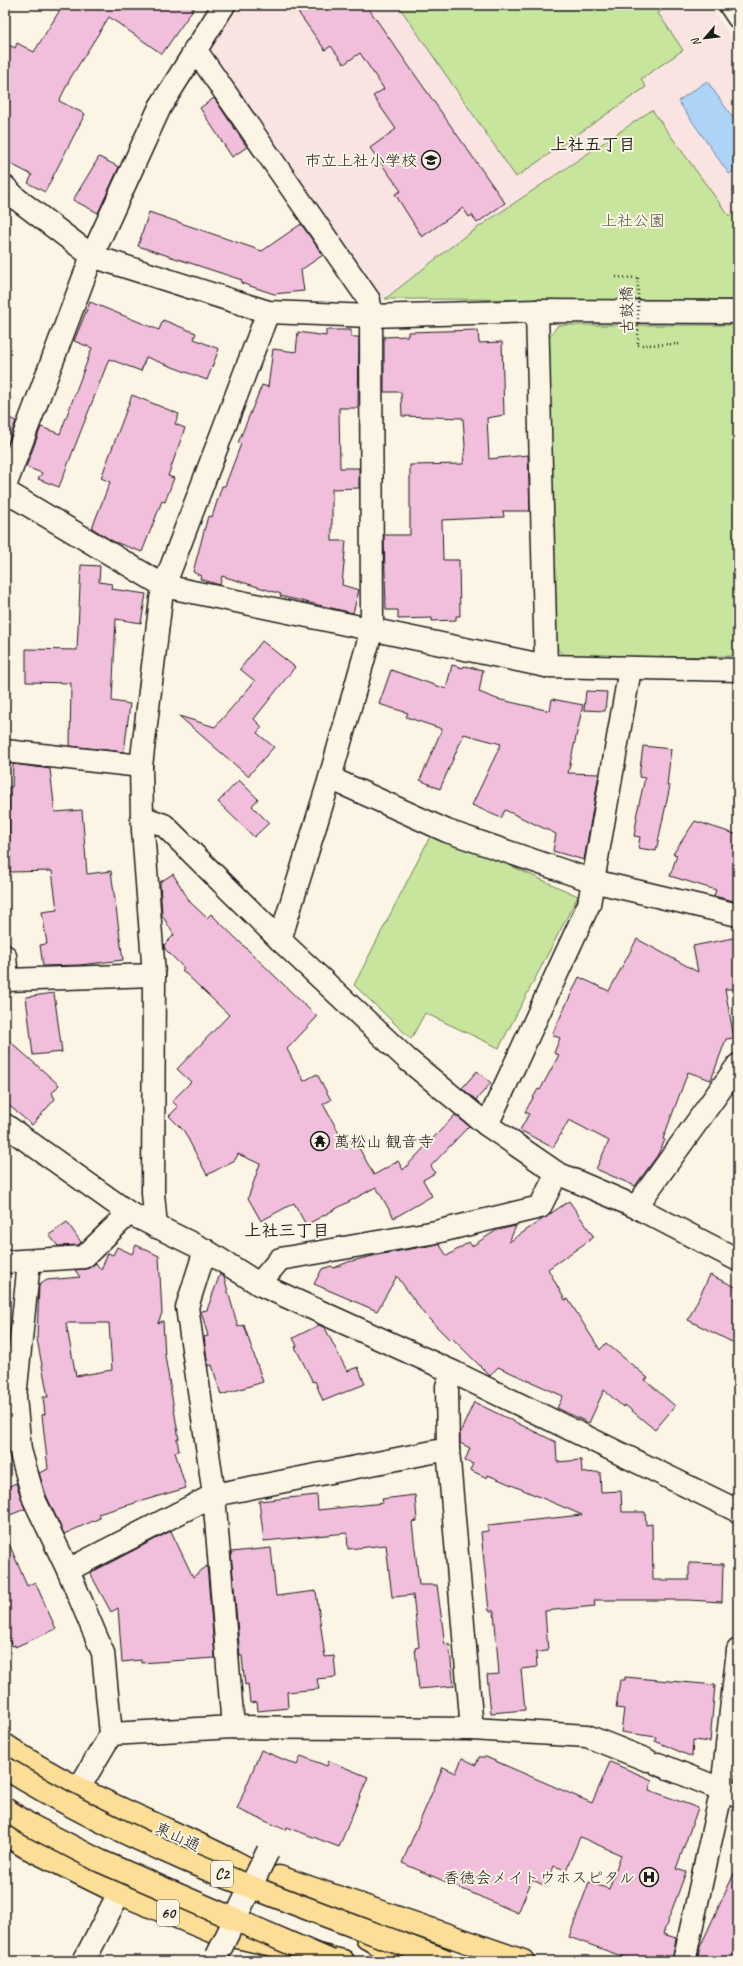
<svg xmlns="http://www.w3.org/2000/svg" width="743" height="1966" viewBox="0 0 743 1966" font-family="Caveat,'Klee One',sans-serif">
	<rect width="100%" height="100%" fill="#fcf5e5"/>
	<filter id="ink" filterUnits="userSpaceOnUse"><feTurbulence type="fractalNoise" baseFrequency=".025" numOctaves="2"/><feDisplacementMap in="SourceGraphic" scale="8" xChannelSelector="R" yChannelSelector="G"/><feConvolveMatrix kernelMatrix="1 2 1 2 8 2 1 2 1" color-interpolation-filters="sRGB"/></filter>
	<g filter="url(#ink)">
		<!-- built -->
		<polygon fill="#f9e4e2" points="241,5 709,5 738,46 738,210 729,217 461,239 385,299 376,296 214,55 212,47"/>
		<!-- green -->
		<g fill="#c7e59c" stroke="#72805c">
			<polygon points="398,5 665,5 666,7 658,13 683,50 641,79 646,87 516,177"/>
			<polygon points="652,110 729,216 738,210 738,300 385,299 461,239"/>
			<polygon points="558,325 738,325 738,656 567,658 556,648 549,337"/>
			<polygon points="433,831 578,896 499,1048 425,1013 411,1039 354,985"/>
		</g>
		<!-- water -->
		<polygon fill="#add3f7" stroke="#738a9f" points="707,81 738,125 738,168 729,174 678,101"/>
		<!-- building -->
		<g fill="#f1bedc" stroke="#1c1c1c" fill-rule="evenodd">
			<polygon points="63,5 196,5 162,54 109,17 71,77 59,101 85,114 45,192 28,183 32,175 5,161 5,43 15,48 17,43 34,52"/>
			<polygon points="293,5 366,5 505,203 477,223 472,215 469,217 463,208 422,237 395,194 401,191 370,148 396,129 373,96 384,89 360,53 344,64 331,46 325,50"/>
			<polygon points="214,98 247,147 232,157 200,108"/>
			<polygon points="99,157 119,167 98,213 73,200"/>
			<polygon points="149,212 262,251 301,224 323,255 301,270 304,291 274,294 241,283 242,280 138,246"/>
			<polygon points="90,302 159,330 163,320 196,333 194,339 219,349 207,380 146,357 141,371 109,359 59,487 38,479 42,473 26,467 41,427 60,434 92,348 74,341"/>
			<polygon points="326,330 351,330 351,337 359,337 358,408 339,408 340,468 359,468 359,488 332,489 332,541 346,541 342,585 359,590 353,613 280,596 281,594 222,576 220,585 200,579 201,576 193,572 208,516 212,517 222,486 225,486 241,444 238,443 262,385 268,387 273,349 296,352 298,332 326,336"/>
			<polygon points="478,330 479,343 502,342 504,415 487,418 489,459 528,455 530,511 503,511 504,517 442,520 443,560 459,560 460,616 456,616 456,620 432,621 432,618 398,619 398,610 386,610 384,535 410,535 410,465 463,464 465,446 463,418 402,416 401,392 384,392 384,337 408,336 408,332"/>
			<polygon points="132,395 179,414 175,424 185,428 168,476 174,478 165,502 162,501 142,552 112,541 92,528 110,482 101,478"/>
			<polygon points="5,416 16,421 5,451"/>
			<polygon points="81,565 100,566 99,582 112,584 111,589 146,594 141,623 116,619 112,701 130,704 124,752 70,746 71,683 26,682 26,649 77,650"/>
			<polygon points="262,641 295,667 254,719 262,727 257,733 274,747 248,776 179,716 215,727 255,681 240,669"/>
			<polygon points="452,665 463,668 464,666 483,670 479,692 497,699 550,711 552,699 583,705 568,773 599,774 584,860 553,851 556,834 505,810 501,818 472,805 501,744 464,734 440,789 420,780 442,729 406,717 408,713 379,704 391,670 446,689"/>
			<polygon points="586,691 607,692 605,711 584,710"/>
			<polygon points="643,746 671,749 667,786 670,786 656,851 638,848 640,837 634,836 637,818 636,817 645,778 639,777"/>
			<polygon points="13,764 50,769 55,812 82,810 87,874 111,871 123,960 80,965 43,966 40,945 47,944 42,912 57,910 52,871 10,872 9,787 12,787"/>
			<polygon points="239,780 258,799 252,806 269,823 254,837 218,802"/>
			<polygon points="695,821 738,835 738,902 714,896 716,890 670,876 677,855 673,854"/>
			<polygon points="173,874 190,902 207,918 211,914 317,1017 287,1049 304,1081 317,1074 331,1100 323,1104 345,1144 354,1139 374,1175 398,1161 403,1170 455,1115 469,1126 431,1166 435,1173 423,1180 432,1196 394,1218 376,1187 306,1225 294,1203 261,1221 248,1198 260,1164 238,1154 235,1160 207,1175 184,1131 169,1116 178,1107 172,1101 191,1082 177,1069 229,1015 182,970 184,968 165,949 164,945 174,935 162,915 160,882"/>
			<polygon points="738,937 738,989 725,989 734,1038 726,1039 711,1080 688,1072 663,1139 665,1140 657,1156 635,1186 596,1169 609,1141 569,1120 553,1148 520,1130 529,1114 525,1112 538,1089 540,1090 559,1055 554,1053 560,1038 552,1035 579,977 609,991 637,939 698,972 693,946"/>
			<polygon points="54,993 62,1052 33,1055 26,997"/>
			<polygon points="5,1037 59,1085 52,1093 55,1099 32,1125 5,1102"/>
			<polygon points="477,1071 491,1083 476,1100 462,1088"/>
			<polygon points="569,1201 594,1237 548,1269 565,1300 568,1299 600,1350 606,1343 648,1378 645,1380 675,1406 655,1430 625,1405 623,1407 604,1390 589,1423 557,1408 563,1396 498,1367 490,1376 452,1338 450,1340 424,1314 397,1276 377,1311 314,1284 322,1269 331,1266 334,1268 348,1262 377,1255 439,1244 447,1256 469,1242 472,1246 497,1230 516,1226 509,1242"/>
			<polygon points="67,1222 81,1242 79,1245 58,1246 49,1235"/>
			<path d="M 136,1245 L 159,1256 L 162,1313 L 158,1323 L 163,1321 L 165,1356 L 179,1439 L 177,1439 L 179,1451 L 175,1452 L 186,1488 L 98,1514 L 100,1518 L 64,1534 L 46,1495 L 39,1473 L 48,1469 L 42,1415 L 45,1414 L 43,1397 L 48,1397 L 37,1339 L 39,1285 L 47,1280 L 80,1277 L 75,1270 L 85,1269 L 96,1263 L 101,1270 L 108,1253 L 113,1255 L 117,1247 L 132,1254 ZM 66,1323 L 109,1323 L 112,1370 L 76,1376 Z"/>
			<polygon points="220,1274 224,1277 238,1327 244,1325 263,1382 221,1395 212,1365 208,1366 204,1337 208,1336 201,1311 207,1310"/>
			<polygon points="710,1275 738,1288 738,1345 688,1320"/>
			<polygon points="319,1325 325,1328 347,1371 358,1367 365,1384 323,1401 315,1381 313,1382 295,1347 297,1346 293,1338"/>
			<polygon points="474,1402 556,1442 557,1462 581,1460 582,1473 600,1472 601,1492 621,1491 622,1512 645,1512 646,1525 652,1524 653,1580 689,1580 689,1563 723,1564 722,1602 688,1600 594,1600 595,1606 545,1611 548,1651 536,1652 537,1667 521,1669 525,1710 491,1713 487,1675 499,1674 494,1611 489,1611 481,1532 488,1531 488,1525 582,1515 488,1475 487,1478 470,1470 473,1464 465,1461 470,1448 460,1443 460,1433"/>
			<polygon points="16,1483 25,1509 5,1517 5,1488"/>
			<polygon points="317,1495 318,1510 383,1503 382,1499 415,1495 417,1521 412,1522 419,1585 437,1585 445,1645 449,1644 454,1686 419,1689 415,1648 419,1647 413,1595 392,1597 386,1545 348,1549 347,1533 264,1541 259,1501"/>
			<polygon points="171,1531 193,1577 207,1566 215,1658 141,1663 141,1660 122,1662 118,1608 111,1612 90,1573"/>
			<polygon points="5,1534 27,1586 35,1582 56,1629 15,1647 15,1645 12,1646 5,1629"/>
			<polygon points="271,1548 276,1596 316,1591 325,1657 334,1656 336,1677 317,1679 319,1689 287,1692 288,1708 258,1711 257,1702 250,1703 248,1684 245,1685 242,1656 240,1656 231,1552"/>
			<polygon points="625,1677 715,1685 710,1742 693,1740 692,1757 655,1741 656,1737 621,1732 624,1709 616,1708 620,1680 625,1680"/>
			<polygon points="261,1750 297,1765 301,1756 327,1766 329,1761 368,1777 339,1847 287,1827 286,1830 237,1809"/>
			<polygon points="479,1757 486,1757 592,1803 610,1762 652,1780 649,1790 698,1808 676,1869 686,1872 663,1934 676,1938 672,1961 635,1961 569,1937 589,1882 609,1889 621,1855 580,1837 566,1870 554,1866 546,1886 532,1880 518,1913 402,1863 443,1767 456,1773 462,1758 476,1765"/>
			<polygon points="738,1865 738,1961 697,1961 700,1947"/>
		</g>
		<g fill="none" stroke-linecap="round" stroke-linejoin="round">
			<defs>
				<g id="street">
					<polyline points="224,5 160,107 92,256 268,312 371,316 537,311 738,312"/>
					<polyline points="730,5 738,17"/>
					<polyline points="195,49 369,300 371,316 372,629 330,778 280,940"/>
					<polyline points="5,187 17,199 92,256 5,486"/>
					<polyline points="537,311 546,666"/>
					<polyline points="5,491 164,586 546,666 738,670"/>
					<polyline points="5,751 141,766"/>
					<polyline points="330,778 447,831 593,881 738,915"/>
					<polyline points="142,817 164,825 280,940 408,1060 487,1125 557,1173 636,1207 738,1260"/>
					<polyline points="5,956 7,980"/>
					<polyline points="5,982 7,980 154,975"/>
					<polyline points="487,1125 589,904 630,669"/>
					<polyline points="636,1207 738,1065"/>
					<polyline points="156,1227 153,1193 154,975 142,817 141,766 161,599 164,586 268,312"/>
					<polyline points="205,1250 187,1307 214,1495 233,1727"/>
					<polyline points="5,1262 84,1257 129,1213"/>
					<polyline points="29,1262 15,1397 20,1450 34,1499 68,1570 103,1653 111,1734 79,1788"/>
					<polyline points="259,1284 280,1259 436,1232 540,1207 557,1173"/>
					<polyline points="453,1372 447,1386 448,1449 472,1729"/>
					<polyline points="68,1570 214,1495 448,1449"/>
					<polyline points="111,1734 233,1727 472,1729 587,1736 647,1760"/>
					<polyline points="658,1764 738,1796"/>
					<polyline points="684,1961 722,1789 738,1650"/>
				</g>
				<g id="secondary">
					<polyline points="5,1125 129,1213 205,1250 259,1284 453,1372 738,1511"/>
					<polyline points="84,1961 119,1893"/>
				</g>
				<g id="primary">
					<path d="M 5,1745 C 76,1795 160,1823 237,1863 C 258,1874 277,1886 298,1898"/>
					<polyline points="5,1834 26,1847 119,1893 211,1931 343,1961"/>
					<polyline points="279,1877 523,1961"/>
					<polyline points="367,1938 394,1953 415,1961"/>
				</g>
			</defs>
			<!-- street casing -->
			<use href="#street" stroke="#1c1c1c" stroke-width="25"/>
			<!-- secondary casing -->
			<use href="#secondary" stroke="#1c1c1c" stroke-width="25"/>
			<!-- primary casing -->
			<use href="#primary" stroke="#1c1c1c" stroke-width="25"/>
			<!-- path -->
			<g stroke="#1c1c1c" stroke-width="2.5" stroke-dasharray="1 3" stroke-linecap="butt">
				<polyline points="616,277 638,278"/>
				<polyline points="638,345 681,344"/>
			</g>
			<!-- street -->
			<use href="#street" stroke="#fcf5e5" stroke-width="22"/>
			<!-- secondary -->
			<use href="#secondary" stroke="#fcf5e5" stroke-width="22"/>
			<!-- primary -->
			<use href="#primary" stroke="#fcde96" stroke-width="22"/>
			<defs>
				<polyline id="street-bridge" points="217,1956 268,1851"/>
				<g id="highway-bridge">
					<path d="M 5,1768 C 142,1853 297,1904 447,1961"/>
					<polyline points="5,1809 28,1824 100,1861 331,1961"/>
				</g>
			</defs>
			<!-- street-bridge casing -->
			<use href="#street-bridge" stroke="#1c1c1c" stroke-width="25" stroke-linecap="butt"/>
			<!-- highway-bridge casing -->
			<use href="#highway-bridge" stroke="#1c1c1c" stroke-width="25" stroke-linecap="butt"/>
			<!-- path-bridge -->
			<polyline stroke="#1c1c1c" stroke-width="2.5" stroke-dasharray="1 3" stroke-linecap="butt" points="638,278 638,345"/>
			<!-- street-bridge -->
			<use href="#street-bridge" stroke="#fcf5e5" stroke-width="22"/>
			<!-- highway-bridge -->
			<use href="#highway-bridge" stroke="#fcde96" stroke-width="22"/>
		</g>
	</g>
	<!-- icons -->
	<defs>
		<symbol id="school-ring" viewBox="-11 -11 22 22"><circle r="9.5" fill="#fcf5e5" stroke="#1c1c1c" stroke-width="1.5"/><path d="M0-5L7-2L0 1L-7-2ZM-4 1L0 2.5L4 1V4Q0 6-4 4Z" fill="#1c1c1c"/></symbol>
		<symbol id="temple-ring" viewBox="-11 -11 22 22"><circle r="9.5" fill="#fcf5e5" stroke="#1c1c1c" stroke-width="1.5"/><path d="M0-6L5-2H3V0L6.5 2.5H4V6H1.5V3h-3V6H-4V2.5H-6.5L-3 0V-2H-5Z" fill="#1c1c1c"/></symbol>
		<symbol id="hospital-ring" viewBox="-11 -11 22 22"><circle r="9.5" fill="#fcf5e5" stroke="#1c1c1c" stroke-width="1.5"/><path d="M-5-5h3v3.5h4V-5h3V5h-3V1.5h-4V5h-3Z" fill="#1c1c1c"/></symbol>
	</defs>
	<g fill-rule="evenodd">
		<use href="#school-ring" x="420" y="149" width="22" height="22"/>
		<use href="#temple-ring" x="309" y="1130" width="22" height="22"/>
		<use href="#hospital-ring" x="638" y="1866" width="22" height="22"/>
	</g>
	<g text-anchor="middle" stroke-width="4" stroke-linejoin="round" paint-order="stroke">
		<!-- shield labels -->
		<g fill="#fcf5e5" stroke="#5f5d58" stroke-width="1">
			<rect x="211" y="1861" width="22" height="26" rx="3"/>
			<rect x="157" y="1900" width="22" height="26" rx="3"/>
		</g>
		<g font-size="15" font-weight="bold" fill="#1c1c1c">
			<text x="222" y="1879">C2</text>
			<text x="168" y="1918">60</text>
		</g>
		<!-- poi labels -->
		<g font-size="16" fill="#1c1c1c" stroke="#fcf5e5" text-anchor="end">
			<text x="417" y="166">市立上社小学校</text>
			<text x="334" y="1147" text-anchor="start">萬松山 観音寺</text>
			<text x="635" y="1883">香徳会メイトウホスピタル</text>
		</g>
		<!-- park labels -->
		<g font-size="16" fill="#4f5842" stroke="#fcf5e5">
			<text x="633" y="226">上社公園</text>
		</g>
		<!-- street labels -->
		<g font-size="16" fill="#1c1c1c" stroke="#fcf5e5">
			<text transform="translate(626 310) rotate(-91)" y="6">古鼓橋</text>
			<text transform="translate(178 1836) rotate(25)" y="6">東山通</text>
		</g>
		<!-- neighbourhood labels -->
		<g font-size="17" font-weight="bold" fill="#1c1c1c" stroke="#fcf5e5">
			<text x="593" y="150">上社五丁目</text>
			<text x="287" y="1236">上社三丁目</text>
		</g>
	</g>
	<!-- margin -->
	<rect width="743" height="1966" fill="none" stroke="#fcf5e5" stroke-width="20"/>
	<rect x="10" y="10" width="723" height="1946" fill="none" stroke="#1c1c1c" stroke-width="1.5" filter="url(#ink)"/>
	<!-- north arrow -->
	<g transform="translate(705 38) rotate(242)" stroke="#fcf5e5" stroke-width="3" paint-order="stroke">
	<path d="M0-3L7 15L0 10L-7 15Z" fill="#1c1c1c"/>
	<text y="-6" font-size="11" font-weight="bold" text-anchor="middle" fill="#1c1c1c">N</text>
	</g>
</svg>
